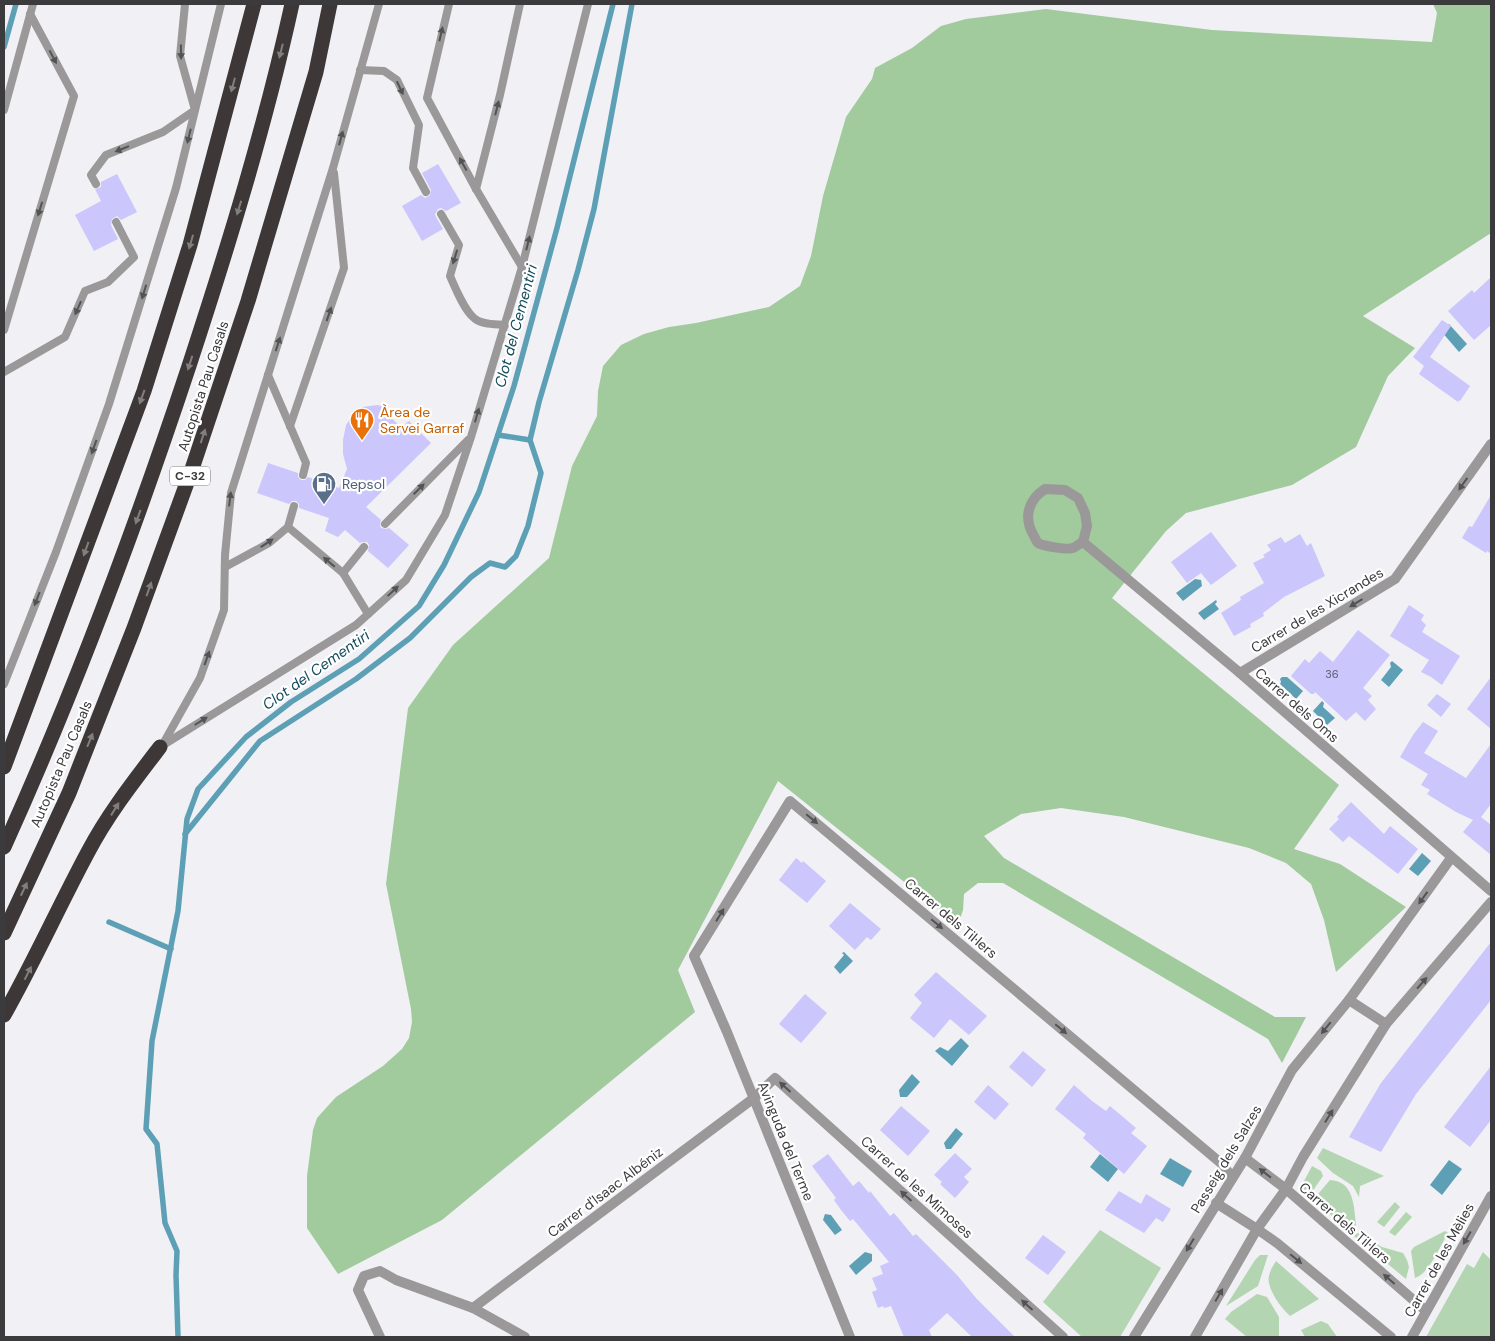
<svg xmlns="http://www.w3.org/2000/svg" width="1495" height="1341" viewBox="0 0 1495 1341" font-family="'DM Sans',sans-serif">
	<rect width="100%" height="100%" fill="#f0f0f5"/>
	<!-- green -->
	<g fill="#b4d5b1">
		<polygon points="1323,1148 1384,1176 1360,1186 1359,1197 1353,1186 1333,1173 1317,1158"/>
		<polygon points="1312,1166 1321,1171 1323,1176 1314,1189 1306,1195 1302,1185"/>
		<path d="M 1330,1180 C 1354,1181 1354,1206 1356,1225 L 1350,1231 L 1313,1200 Z"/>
		<polygon points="1395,1202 1400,1207 1384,1227 1377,1222"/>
		<polygon points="1406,1212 1412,1217 1395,1236 1389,1232"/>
		<polygon points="1100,1230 1161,1268 1120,1337 1082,1337 1043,1302"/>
		<path d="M 1445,1231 L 1448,1233 C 1440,1246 1429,1274 1415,1278 L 1411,1251 L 1414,1247 Z"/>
		<polygon points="1358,1233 1382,1247 1403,1253 1407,1260 1409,1267 1406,1279 1354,1236"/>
		<polygon points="1483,1252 1491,1260 1491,1337 1426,1337 1467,1264 1474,1268"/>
		<polygon points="1260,1255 1268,1255 1258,1286 1226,1306 1255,1260"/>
		<path d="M 1276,1261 L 1319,1299 L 1290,1316 C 1282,1309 1271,1294 1269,1283 C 1267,1276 1272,1267 1276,1261 Z"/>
		<polygon points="1257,1294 1267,1297 1279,1317 1279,1337 1247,1337 1225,1319 1231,1312"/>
		<polygon points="1321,1321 1328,1324 1337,1337 1305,1337 1301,1330"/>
	</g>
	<!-- forest -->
	<polygon fill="#a1ca9d" points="1433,4 1491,4 1491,233 1363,316 1415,348 1388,376 1356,447 1292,485 1186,513 1166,531 1112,598 1339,785 1294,849 1340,864 1406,907 1336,972 1324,920 1311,884 1286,863 1249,848 1124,817 1061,808 1021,814 984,836 1004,858 1275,1017 1306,1017 1282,1063 1268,1039 1003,883 978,883 964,894 963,910 958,925 778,781 678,970 695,1012 442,1220 338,1274 307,1228 307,1176 313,1130 317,1118 336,1097 383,1066 402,1049 409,1038 412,1022 411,1009 386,884 408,708 453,645 549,558 572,466 597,416 598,391 603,366 621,345 644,334 669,327 696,323 769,307 800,286 811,256 823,196 846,117 872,79 875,68 912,48 941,26 966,19 1046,9 1212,30 1432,42 1437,13"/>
	<!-- water -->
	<g fill="#5da0b6">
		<polygon points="1449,324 1467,344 1459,352 1441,331"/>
		<polygon points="1195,579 1201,580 1202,586 1183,601 1176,593"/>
		<polygon points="1216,600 1217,602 1215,604 1219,609 1204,620 1198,613"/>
		<polygon points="1392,661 1403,670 1389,687 1381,680 1391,667 1390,663"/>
		<polygon points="1282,677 1287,677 1303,691 1296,699 1280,684 1281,682 1280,679"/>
		<polygon points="1322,701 1324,703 1323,707 1335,718 1327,725 1313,711"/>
		<polygon points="1422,853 1431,861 1418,876 1409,869"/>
		<polygon points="844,952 853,961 840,974 834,967 844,955 842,953"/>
		<polygon points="961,1038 969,1046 952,1066 935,1051 940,1047 948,1051"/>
		<polygon points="912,1074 920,1082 907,1097 900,1097 899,1090"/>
		<polygon points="956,1128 963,1134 951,1149 946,1149 944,1143"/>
		<polygon points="1100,1154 1118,1169 1108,1182 1090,1167"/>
		<polygon points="1170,1158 1192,1171 1183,1187 1160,1174"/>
		<polygon points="1449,1160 1462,1169 1442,1195 1430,1185"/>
		<polygon points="825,1214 831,1215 842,1230 835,1235 823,1220"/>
		<polygon points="865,1252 872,1254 872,1261 856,1275 849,1266"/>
	</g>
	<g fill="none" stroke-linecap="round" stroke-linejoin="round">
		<!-- stream -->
		<g stroke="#5da0b6" stroke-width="5.5">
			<polyline points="4,47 16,4"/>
			<polyline points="498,435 530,440"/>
			<polyline points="185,834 260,741 356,679 410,638 471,577 490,563 505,567 516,556 528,526 541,473 530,440 539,402 578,270 594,209 632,4"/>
			<polyline points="109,922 171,949"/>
			<polyline points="178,1337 176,1275 177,1251 165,1223 157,1144 146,1129 152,1041 178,911 187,819 198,789 246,737 291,702 359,659 419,606 444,565 479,492 514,386 557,228 613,4"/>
		</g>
	</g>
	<!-- building -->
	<g fill="#cbc6fc">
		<polygon points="438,164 461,203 446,211 441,208 438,209 435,214 436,217 443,229 422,241 402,206 421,195 425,198 430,195 431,190 422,173"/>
		<polygon points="117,174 137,212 121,220 117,216 112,219 111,225 118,239 94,251 75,215 101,201 95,189 101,187 101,182"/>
		<polygon points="1491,277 1491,325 1474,340 1448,311 1472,290 1474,293"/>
		<polygon points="1442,320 1451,326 1430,357 1470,386 1460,401 1459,400 1458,402 1419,374 1424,366 1413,357"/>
		<polygon points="377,405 387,407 385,412 401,427 409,421 431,443 366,507 381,520 380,525 381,528 386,529 389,528 409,545 388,568 368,551 369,545 367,542 362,542 360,543 345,530 338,537 325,531 329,518 299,508 299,504 296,501 292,501 289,504 257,493 268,463 298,473 298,477 301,480 305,480 308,477 339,488 347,469 343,454 343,440 346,425 355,412 363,407"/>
		<polygon points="1491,495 1491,554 1487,551 1486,553 1462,538 1469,526 1472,527"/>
		<polygon points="1211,532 1237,566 1211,585 1201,573 1187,583 1171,562"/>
		<polygon points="1300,534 1307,546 1311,543 1325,576 1284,597 1263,613 1264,616 1250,624 1251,627 1234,636 1221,613 1241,600 1240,597 1264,583 1253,563 1265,557 1263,555 1271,550 1267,545 1281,537 1285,543"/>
		<polygon points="1409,605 1424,615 1421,620 1426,625 1422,632 1460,656 1442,685 1431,677 1421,672 1429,660 1390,636"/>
		<polygon points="1358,630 1390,655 1363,688 1372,696 1368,700 1376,709 1365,721 1356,712 1346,721 1315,692 1314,694 1311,694 1291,676 1305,659 1309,663 1320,651 1333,662"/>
		<polygon points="1491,677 1491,729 1467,709"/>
		<polygon points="1437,694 1451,704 1441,717 1427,705"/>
		<polygon points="1423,722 1438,731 1424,753 1466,778 1491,744 1491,804 1481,817 1491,825 1491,855 1463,832 1473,820 1456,812 1427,794 1430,790 1421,785 1428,774 1400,757 1413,735"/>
		<polygon points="1351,802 1384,834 1390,826 1418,849 1398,874 1349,836 1343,842 1329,829 1339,819 1337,817"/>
		<polygon points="796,858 802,863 803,861 826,881 807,903 779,880"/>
		<polygon points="850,903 881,929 871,940 867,937 855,950 829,926"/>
		<polygon points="1491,942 1491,1000 1416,1094 1381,1152 1349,1137 1381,1083"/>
		<polygon points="936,972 987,1016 969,1035 950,1019 934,1038 910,1018 922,1003 914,995"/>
		<polygon points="805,994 827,1013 801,1043 779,1024"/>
		<polygon points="1023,1051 1046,1070 1032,1087 1009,1067"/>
		<polygon points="1491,1066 1491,1120 1470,1147 1444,1127"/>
		<polygon points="988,1085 1009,1104 995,1120 974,1102"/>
		<polygon points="1074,1085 1092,1101 1106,1111 1110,1106 1136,1128 1131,1133 1147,1146 1124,1174 1083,1138 1086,1134 1055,1109"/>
		<polygon points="901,1106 930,1131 908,1156 880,1130"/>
		<polygon points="955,1153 972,1169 964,1177 969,1182 955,1198 940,1184 942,1182 934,1175"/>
		<polygon points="828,1154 853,1186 859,1181 869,1193 870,1191 890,1216 894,1213 913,1236 916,1234 957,1275 976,1298 1015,1337 972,1337 947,1313 929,1330 932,1337 904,1337 891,1306 884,1308 883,1306 878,1308 872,1292 877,1290 872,1278 883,1274 880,1266 889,1262 853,1219 850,1221 841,1210 834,1200 836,1198 812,1166"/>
		<polygon points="1119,1191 1141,1204 1146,1194 1171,1209 1163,1222 1156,1218 1144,1233 1105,1210"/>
		<polygon points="1043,1235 1066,1252 1048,1275 1025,1258"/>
	</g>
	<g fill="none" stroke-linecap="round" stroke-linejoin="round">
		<!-- lane -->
		<g stroke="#9a9898" stroke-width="8">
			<polyline points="449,4 427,98 476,189 522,267"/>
			<polyline points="360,70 384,71 397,80 419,125 413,168 426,192"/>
			<polyline points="4,110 33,4"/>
			<polyline points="96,184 91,175 106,155 163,132 195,110 180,56 185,4"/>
			<polyline points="476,189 500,95 520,4"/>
			<path d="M 441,214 L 459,245 L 450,276 C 455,287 464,310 474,318 C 481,325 496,324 505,325"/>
			<polyline points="4,330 74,96 30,14"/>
			<polyline points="4,372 65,337 85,291 108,282 134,257 116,222"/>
			<polyline points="268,375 306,463 303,475"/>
			<polyline points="290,426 344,268 334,173"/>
			<polyline points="385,524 468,440"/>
			<polyline points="288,527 343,573 368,614"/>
			<polyline points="225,567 269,543 288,527 294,506"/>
			<polyline points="343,573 364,547"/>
			<polyline points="4,684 56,552 109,404 176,188 221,4"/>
			<polyline points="163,744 200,678 224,610 225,555 231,493 333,168 379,4"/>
			<polyline points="160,747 356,625 406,580 445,515 471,437 522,267 588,4"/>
		</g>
		<!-- street -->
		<g stroke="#9a9898" stroke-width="10">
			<path d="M 1045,489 L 1065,490 L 1078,498 L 1085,513 L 1087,526 L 1083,542 C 1080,543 1076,547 1073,548 C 1067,550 1043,546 1038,543 C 1036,541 1035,538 1034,536 C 1023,518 1028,500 1045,489 Z"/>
			<polyline points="1083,542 1240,673 1491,891"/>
			<polyline points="1240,673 1395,579 1491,444"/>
			<polyline points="1349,1000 1386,1024"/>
			<polyline points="1245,1158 1286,1189 1426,1311"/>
			<polyline points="1216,1203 1257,1229 1277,1243 1391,1337"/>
			<polyline points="473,1308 754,1098 775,1078 1063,1337"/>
			<polyline points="380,1337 358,1290 364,1276 380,1271 396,1280 473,1308 525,1337"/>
			<polyline points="850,1337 727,1032 694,956 790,801 1222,1164 1232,1177"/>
			<polyline points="1134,1337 1245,1158 1292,1070 1349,1000 1451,858"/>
			<polyline points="1195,1337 1257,1229 1286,1189 1303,1157 1386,1024 1491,902"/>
			<polyline points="1412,1337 1491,1196"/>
		</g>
		<!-- highway -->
		<g stroke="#3d3837" stroke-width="15">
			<polyline points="4,767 144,391 190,245 254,4"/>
			<path d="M 4,847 C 75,690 135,529 189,366 C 228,247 265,127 292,4"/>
			<polyline points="4,933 69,793 134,628 192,469 248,301 316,72 330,4"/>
			<path d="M 4,1015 C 34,962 59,906 88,852 C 108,814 134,781 160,747"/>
		</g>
	</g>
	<!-- one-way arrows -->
	<defs><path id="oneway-solid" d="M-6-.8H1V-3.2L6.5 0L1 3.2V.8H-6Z" transform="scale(1.25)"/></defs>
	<g fill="#535254">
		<use href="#oneway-solid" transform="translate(441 34) rotate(-77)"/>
		<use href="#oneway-solid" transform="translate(181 52) rotate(89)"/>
		<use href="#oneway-solid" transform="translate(53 57) rotate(62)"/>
		<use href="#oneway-solid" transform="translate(400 88) rotate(65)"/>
		<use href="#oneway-solid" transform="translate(497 108) rotate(-76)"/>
		<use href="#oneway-solid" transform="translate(189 136) rotate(104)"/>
		<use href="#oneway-solid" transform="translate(341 138) rotate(-75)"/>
		<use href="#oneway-solid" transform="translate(122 149) rotate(158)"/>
		<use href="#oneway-solid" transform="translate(463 164) rotate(-119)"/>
		<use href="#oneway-solid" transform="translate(40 209) rotate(107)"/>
		<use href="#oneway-solid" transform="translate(528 243) rotate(-76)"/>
		<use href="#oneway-solid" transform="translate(455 257) rotate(107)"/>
		<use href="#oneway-solid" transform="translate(144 292) rotate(107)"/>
		<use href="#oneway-solid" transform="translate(78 308) rotate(114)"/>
		<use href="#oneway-solid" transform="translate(329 314) rotate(-71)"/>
		<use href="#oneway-solid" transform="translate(278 344) rotate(-72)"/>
		<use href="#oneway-solid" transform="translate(477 415) rotate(-74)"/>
		<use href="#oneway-solid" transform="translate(94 447) rotate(110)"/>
		<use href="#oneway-solid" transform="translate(1463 484) rotate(125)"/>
		<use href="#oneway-solid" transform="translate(419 489) rotate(-45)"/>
		<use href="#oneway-solid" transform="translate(230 499) rotate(-83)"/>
		<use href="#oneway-solid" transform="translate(267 543) rotate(-33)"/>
		<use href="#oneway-solid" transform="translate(329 562) rotate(-140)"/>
		<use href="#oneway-solid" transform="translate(393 591) rotate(-43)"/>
		<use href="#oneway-solid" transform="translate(37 599) rotate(111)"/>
		<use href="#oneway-solid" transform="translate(1356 603) rotate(149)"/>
		<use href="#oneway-solid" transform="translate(207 658) rotate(-70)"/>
		<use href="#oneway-solid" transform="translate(201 721) rotate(-32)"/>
		<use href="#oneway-solid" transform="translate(812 819) rotate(40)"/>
		<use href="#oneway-solid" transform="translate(1423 898) rotate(126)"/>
		<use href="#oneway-solid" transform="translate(720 915) rotate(-58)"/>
		<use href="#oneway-solid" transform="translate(937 924) rotate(40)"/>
		<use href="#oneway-solid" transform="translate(1422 983) rotate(-49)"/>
		<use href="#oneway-solid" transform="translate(1326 1028) rotate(129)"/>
		<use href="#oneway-solid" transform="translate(1061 1029) rotate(40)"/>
		<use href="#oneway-solid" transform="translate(785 1087) rotate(-138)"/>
		<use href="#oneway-solid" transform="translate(1329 1116) rotate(-58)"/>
		<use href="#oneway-solid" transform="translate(1265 1173) rotate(-142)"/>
		<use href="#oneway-solid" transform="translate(906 1196) rotate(-138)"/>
		<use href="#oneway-solid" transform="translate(1467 1238) rotate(120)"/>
		<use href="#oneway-solid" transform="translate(1190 1245) rotate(121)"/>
		<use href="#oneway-solid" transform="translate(1296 1259) rotate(39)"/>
		<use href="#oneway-solid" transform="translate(1389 1279) rotate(-139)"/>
		<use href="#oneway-solid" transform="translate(1219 1295) rotate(-60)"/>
		<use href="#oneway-solid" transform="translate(1027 1305) rotate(-138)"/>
	</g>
	<g fill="#817e7d">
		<use href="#oneway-solid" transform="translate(281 51) rotate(104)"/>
		<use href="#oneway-solid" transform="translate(233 85) rotate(105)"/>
		<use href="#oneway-solid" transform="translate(239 208) rotate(107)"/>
		<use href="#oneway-solid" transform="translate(191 242) rotate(106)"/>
		<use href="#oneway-solid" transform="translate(190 363) rotate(108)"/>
		<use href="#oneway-solid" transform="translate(142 397) rotate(110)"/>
		<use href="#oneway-solid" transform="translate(203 436) rotate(-72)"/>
		<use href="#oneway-solid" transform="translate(138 517) rotate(110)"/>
		<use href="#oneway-solid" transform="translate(86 549) rotate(110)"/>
		<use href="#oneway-solid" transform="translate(149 589) rotate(-70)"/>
		<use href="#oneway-solid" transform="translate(90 740) rotate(-68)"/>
		<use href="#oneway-solid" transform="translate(115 809) rotate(-58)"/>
		<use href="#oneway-solid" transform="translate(24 889) rotate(-65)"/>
		<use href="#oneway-solid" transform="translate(28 973) rotate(-63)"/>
	</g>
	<!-- icons -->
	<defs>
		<symbol id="restaurant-pin" viewBox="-11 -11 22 30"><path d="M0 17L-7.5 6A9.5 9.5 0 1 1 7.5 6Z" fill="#e8710a" stroke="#fff"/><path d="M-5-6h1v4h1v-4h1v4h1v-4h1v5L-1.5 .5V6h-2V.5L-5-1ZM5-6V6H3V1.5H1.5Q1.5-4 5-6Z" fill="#fff"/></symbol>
		<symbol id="fuel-pin" viewBox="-11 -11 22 30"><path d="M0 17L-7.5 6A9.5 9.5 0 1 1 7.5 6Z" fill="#5c6f8a" stroke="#fff"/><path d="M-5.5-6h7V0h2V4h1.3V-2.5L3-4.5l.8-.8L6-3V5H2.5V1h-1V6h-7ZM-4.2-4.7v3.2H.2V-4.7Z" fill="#fff"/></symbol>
	</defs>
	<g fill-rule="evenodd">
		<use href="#restaurant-pin" x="348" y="406" width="28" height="38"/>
		<use href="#fuel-pin" x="310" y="470" width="28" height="38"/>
	</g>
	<g text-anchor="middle" stroke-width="4.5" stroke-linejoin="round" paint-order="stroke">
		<!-- number labels -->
		<g font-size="11" fill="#5f5e6d">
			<text x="1332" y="678">36</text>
		</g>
		<!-- shield labels -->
		<rect fill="#fff" stroke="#767677" stroke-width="1" x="170" y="466.5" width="40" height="19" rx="4"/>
		<g font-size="12" font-weight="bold" fill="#3b3b3d">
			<text x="190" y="480">C-32</text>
		</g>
		<!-- street labels -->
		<g font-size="14" fill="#3b3b3d" stroke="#fff">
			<text transform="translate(203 386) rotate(-72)" y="5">Autopista Pau Casals</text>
			<text transform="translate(1317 610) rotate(-31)" y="5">Carrer de les Xicrandes</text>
			<text transform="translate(1297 705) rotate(41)" y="5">Carrer dels Oms</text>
			<text transform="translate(61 764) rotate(-67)" y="5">Autopista Pau Casals</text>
			<text transform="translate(951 918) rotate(40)" y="5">Carrer dels Til·lers</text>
			<text transform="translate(786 1141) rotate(68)" y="5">Avinguda del Terme</text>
			<text transform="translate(1226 1159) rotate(-59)" y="5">Passeig dels Salzes</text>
			<text transform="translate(917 1187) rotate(42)" y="5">Carrer de les Mimoses</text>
			<text transform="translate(605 1192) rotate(-37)" y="5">Carrer d'Isaac Albéniz</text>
			<text transform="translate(1345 1223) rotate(41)" y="5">Carrer dels Til·lers</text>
			<text transform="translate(1439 1260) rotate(-61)" y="5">Carrer de les Mèlies</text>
		</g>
		<!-- food labels -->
		<g font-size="14" fill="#c56008" stroke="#fff" text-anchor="start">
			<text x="380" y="417">Àrea de<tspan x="380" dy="16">Servei Garraf</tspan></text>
		</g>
		<!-- service labels -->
		<g font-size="14" fill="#4e5e75" stroke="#fff" text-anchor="start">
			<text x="342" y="489">Repsol</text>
		</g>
		<!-- water labels -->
		<g font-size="15" font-style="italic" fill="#114b5c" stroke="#fff">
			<text transform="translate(516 326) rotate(-75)" y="5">Clot del Cementiri</text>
			<text transform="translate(316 670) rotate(-35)" y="5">Clot del Cementiri</text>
		</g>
	</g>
	<!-- border -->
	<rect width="1495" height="1341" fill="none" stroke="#3b3b3d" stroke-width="10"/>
</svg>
